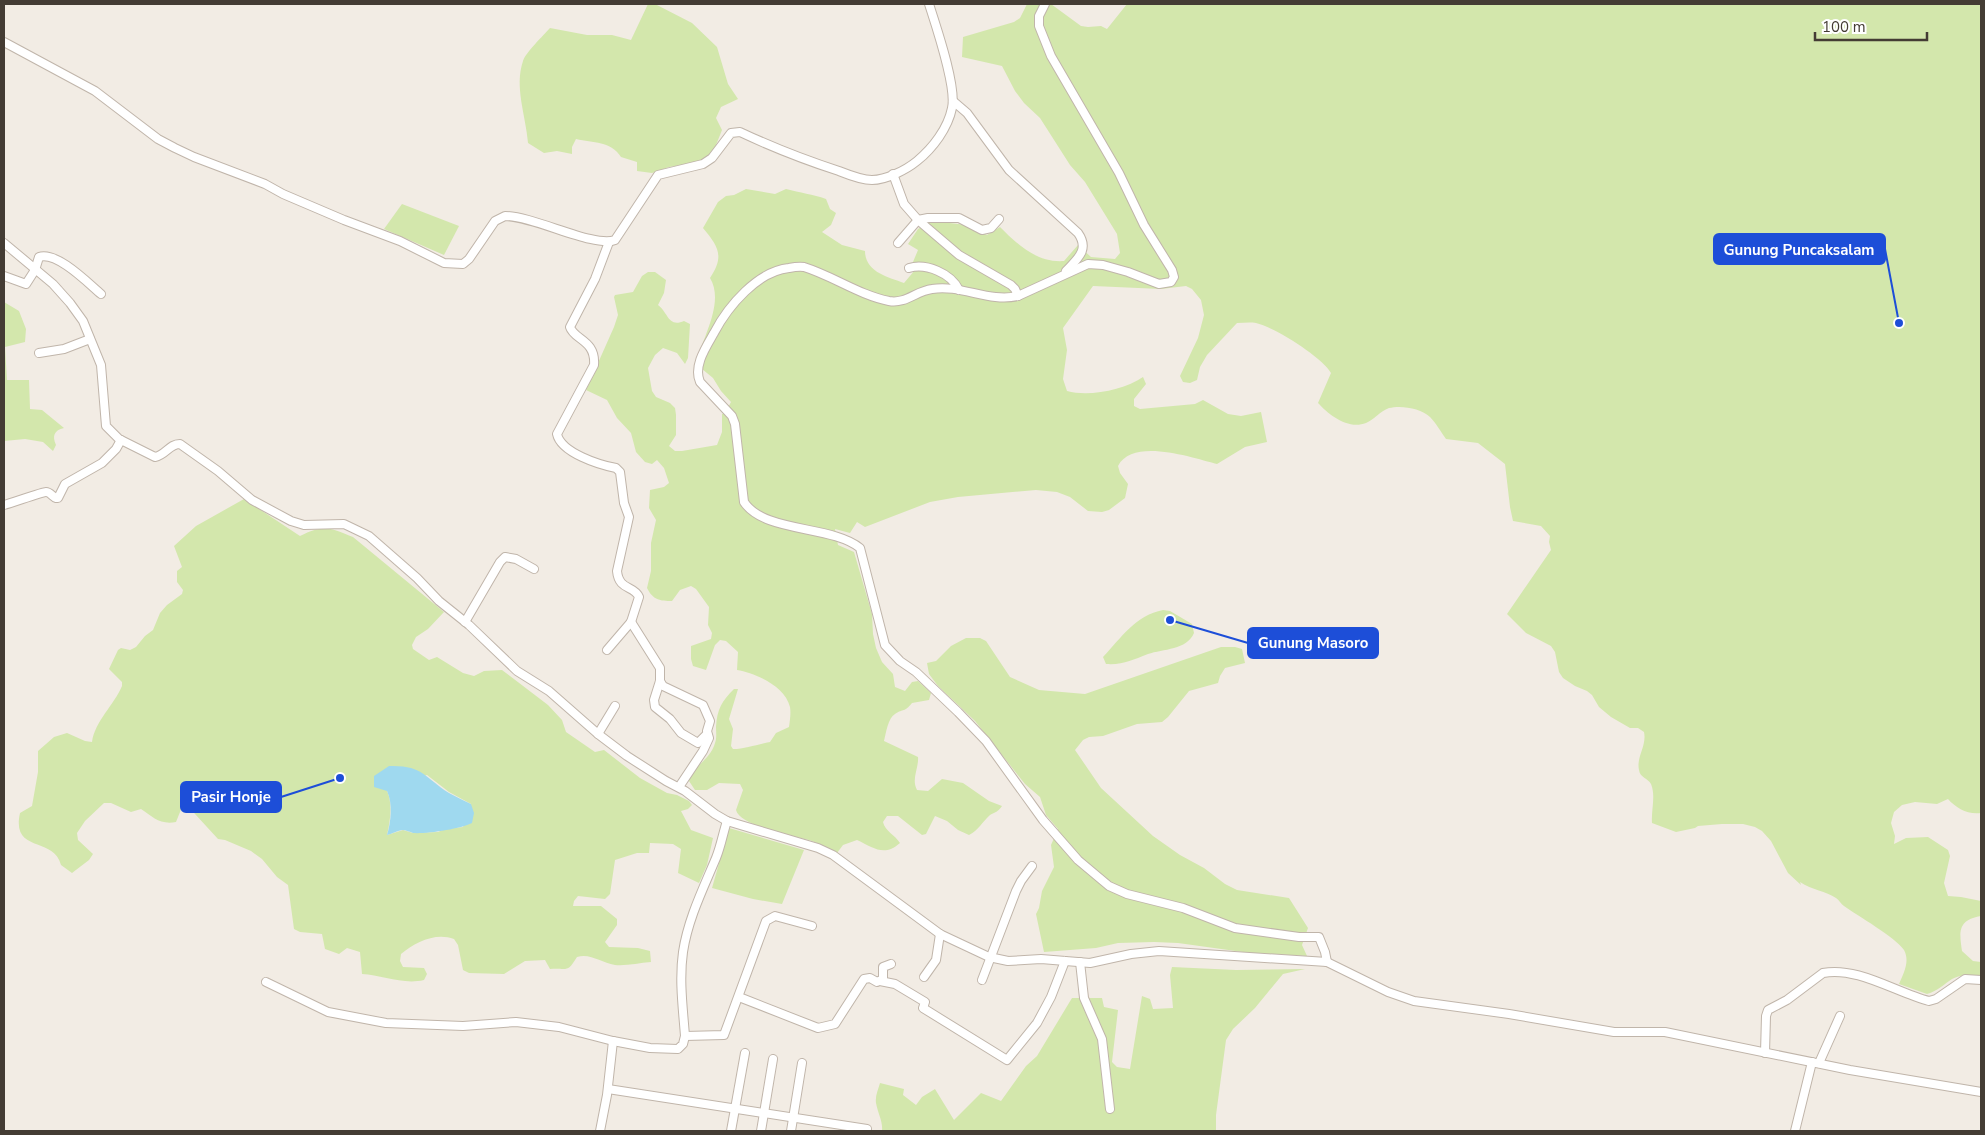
<svg xmlns="http://www.w3.org/2000/svg" width="1985" height="1135" viewBox="0 0 1985 1135" font-family="'Nunito Sans',sans-serif">
	<rect width="100%" height="100%" fill="#f2ece4"/>
	<!-- green -->
	<g fill="#d3e7ac" fill-rule="evenodd">
		<path d="M 648,4 L 655,4 L 692,23 L 717,47 L 728,84 L 738,99 L 721,107 L 716,118 L 722,130 L 714,150 L 701,162 L 669,167 L 652,173 L 637,171 L 637,162 L 621,157 C 611,141 593,143 576,139 L 572,147 L 572,154 L 557,151 L 544,153 L 528,143 C 526,116 514,87 523,61 C 526,52 543,36 550,28 L 587,35 L 612,35 L 631,40 Z"/>
		<path d="M 1027,4 L 1051,4 L 1081,26 L 1088,27 L 1101,26 L 1107,29 L 1127,4 L 1981,4 L 1981,813 C 1968,815 1956,808 1948,799 L 1937,804 L 1915,802 L 1902,805 L 1894,812 L 1891,823 L 1895,836 L 1894,844 L 1906,838 L 1928,837 L 1948,850 L 1950,856 L 1944,883 L 1948,896 L 1961,897 L 1981,901 L 1981,916 C 1958,920 1959,931 1962,951 L 1973,961 L 1981,962 L 1981,975 C 1973,975 1960,974 1952,979 C 1944,984 1938,991 1927,994 L 1899,984 C 1904,973 1910,961 1904,950 C 1895,937 1858,916 1844,906 C 1841,904 1839,900 1836,898 C 1826,891 1812,890 1800,882 L 1801,885 L 1788,873 L 1771,841 L 1762,831 L 1755,827 L 1743,824 L 1722,824 L 1698,826 L 1695,828 L 1676,832 L 1652,823 C 1651,810 1656,796 1651,784 C 1648,778 1640,778 1639,770 C 1636,757 1647,746 1644,732 L 1638,728 L 1630,728 L 1611,717 L 1599,707 L 1592,695 L 1587,691 L 1575,686 L 1563,678 L 1559,672 L 1555,652 L 1551,646 L 1526,633 L 1507,614 L 1551,550 L 1549,542 L 1550,536 L 1541,526 L 1513,521 L 1510,507 L 1505,464 L 1478,443 L 1446,439 C 1441,432 1436,423 1430,417 C 1421,408 1401,405 1389,408 C 1380,411 1374,420 1366,423 C 1348,430 1329,415 1318,403 L 1331,373 C 1322,357 1274,327 1256,323 C 1250,322 1243,323 1237,323 L 1207,355 L 1200,367 L 1197,380 L 1190,383 L 1183,382 L 1180,376 L 1198,338 L 1204,315 L 1201,300 L 1192,289 L 1186,286 L 1161,289 L 1093,286 L 1063,328 L 1067,350 L 1063,379 L 1067,391 C 1089,397 1124,390 1143,377 L 1146,384 L 1134,399 L 1134,406 L 1140,409 L 1195,404 L 1203,400 L 1228,414 L 1241,416 L 1261,412 L 1267,442 L 1245,447 L 1217,464 C 1193,458 1133,437 1118,466 L 1120,473 L 1128,484 L 1125,498 L 1109,510 L 1102,512 L 1088,511 L 1070,497 L 1057,492 L 1036,490 L 958,497 L 930,502 L 865,527 L 857,522 L 850,533 L 835,529 L 838,545 L 854,552 L 872,614 L 873,634 L 876,648 L 882,662 L 893,674 L 895,687 L 905,691 L 912,682 L 918,681 L 931,693 L 929,700 L 912,703 C 904,713 904,708 895,714 C 888,718 886,733 884,741 L 918,757 C 919,768 911,779 917,790 L 928,791 L 942,779 L 963,783 L 989,801 L 1002,806 C 998,812 995,812 990,815 C 982,822 979,830 969,835 L 958,830 L 947,821 L 935,816 L 926,834 L 922,835 L 898,816 L 887,816 L 883,822 C 885,831 895,835 900,843 C 884,857 874,848 857,840 L 843,845 L 837,853 C 828,849 819,843 809,840 C 794,836 740,826 736,810 L 743,790 L 740,784 L 719,783 L 707,790 L 695,790 L 689,781 C 692,767 711,759 715,743 C 717,738 716,732 716,727 C 717,709 722,701 734,689 L 738,689 L 729,719 L 733,729 L 731,746 L 733,749 C 745,749 758,744 770,742 L 776,733 L 789,727 C 790,720 791,713 790,707 C 785,686 755,673 737,670 L 738,652 L 726,641 L 720,640 L 715,645 L 706,670 L 693,666 L 691,659 L 691,646 L 711,639 L 712,633 L 708,625 L 709,607 L 696,589 L 691,586 L 680,590 L 672,601 C 660,601 653,600 647,588 L 651,571 L 651,543 L 656,520 L 649,508 L 650,490 L 664,487 L 669,483 L 664,468 L 657,460 L 652,464 L 645,462 L 636,452 L 631,433 L 617,418 L 607,400 L 586,390 L 614,327 L 618,315 L 614,297 L 615,295 L 633,292 L 642,276 L 648,272 L 655,272 L 666,280 L 664,293 L 658,305 C 668,312 668,328 684,321 L 690,324 L 688,358 L 685,364 L 677,353 L 663,348 L 655,355 L 648,368 L 652,391 L 656,397 L 670,403 L 675,408 L 676,415 L 676,435 L 669,446 L 675,451 L 682,451 L 717,445 L 722,432 L 722,414 L 725,413 L 731,402 L 721,391 L 713,378 L 696,364 C 702,338 725,303 710,278 C 725,256 718,246 703,228 L 718,202 L 726,196 L 734,195 L 746,189 L 775,194 L 786,189 C 800,193 813,194 826,199 L 830,209 L 836,213 L 831,225 L 822,232 L 842,245 L 865,251 C 865,272 888,277 904,283 L 915,270 L 913,262 L 918,250 L 908,244 L 918,229 L 932,221 L 967,225 L 987,235 L 1000,227 C 1018,245 1037,263 1064,261 L 1078,245 L 1091,257 L 1115,259 L 1120,253 L 1117,234 L 1085,182 L 1070,165 L 1040,118 L 1024,103 L 1015,91 L 1002,66 L 962,57 L 963,37 L 1014,22 L 1020,18 Z"/>
		<polygon points="402,204 459,226 444,255 384,229"/>
		<path d="M 4,302 L 19,311 L 26,329 L 25,342 L 5,347 L 7,380 L 29,380 L 30,409 L 42,410 L 64,428 C 54,430 52,436 56,445 L 53,451 L 43,442 L 25,439 L 4,441 Z"/>
		<path d="M 244,499 L 300,536 C 324,524 330,528 353,537 L 444,612 L 428,629 L 416,637 L 412,645 L 413,649 L 429,660 L 437,657 L 463,673 L 474,676 L 484,671 L 502,670 L 548,705 L 562,720 L 566,732 L 595,752 L 604,750 L 640,778 L 667,793 L 677,795 L 689,801 L 692,805 L 688,809 L 681,811 L 691,830 L 713,838 L 707,865 L 699,883 L 678,873 L 681,849 L 673,844 L 650,843 L 649,853 L 637,853 L 615,860 L 610,894 L 605,899 L 578,896 L 574,901 L 573,906 L 601,906 L 617,919 L 617,925 L 605,942 L 609,947 L 638,948 L 650,951 L 651,962 C 639,963 626,966 615,965 C 601,963 591,953 577,957 C 567,973 569,968 550,969 L 545,960 L 525,961 L 504,974 L 469,973 L 463,970 L 458,945 L 454,939 C 436,932 415,942 401,954 L 400,961 L 403,967 L 424,968 L 427,974 L 424,980 C 403,985 382,975 362,974 L 360,952 L 347,948 L 339,954 L 325,949 L 322,934 L 300,932 L 294,929 L 288,885 L 277,877 L 262,859 L 251,851 L 225,840 L 218,839 L 184,802 L 176,822 C 160,825 153,817 141,809 L 131,812 L 111,803 L 104,803 L 85,821 L 77,833 L 78,840 L 93,854 L 89,860 L 72,873 L 61,865 C 54,836 11,854 20,813 L 32,806 L 38,772 L 38,751 L 54,737 L 67,733 L 85,741 L 92,742 C 95,721 114,705 122,686 L 122,682 L 109,669 L 118,650 L 121,648 L 130,650 L 136,647 L 145,636 L 153,630 L 160,613 L 167,605 L 182,594 L 183,590 L 177,582 L 177,571 L 182,567 L 174,546 L 196,526 ZM 427,775 L 449,792 L 471,804 L 463,827 L 445,829 L 438,832 L 413,833 L 403,830 L 387,835 C 390,822 393,804 387,791 Z"/>
		<path d="M 1163,610 L 1170,611 L 1192,624 L 1194,633 C 1187,650 1163,649 1148,654 C 1132,660 1124,665 1106,664 L 1103,657 C 1121,638 1136,615 1163,610 Z"/>
		<polygon points="966,638 980,638 986,641 1010,677 1039,690 1085,694 1221,647 1235,647 1242,649 1245,663 1225,668 1220,676 1218,683 1189,691 1168,717 1162,722 1137,724 1103,736 1089,737 1083,740 1075,750 1101,788 1153,836 1180,855 1204,868 1225,884 1237,890 1289,898 1308,928 1302,945 1307,956 1250,953 1178,943 1154,942 1118,943 1096,948 1044,952 1036,914 1039,908 1042,891 1054,867 1051,845 1058,829 1046,815 1040,797 1025,784 975,721 938,686 929,674 927,663 936,661 951,646"/>
		<polygon points="729,828 804,850 782,904 753,899 712,888"/>
		<path d="M 1172,967 L 1236,970 L 1305,969 L 1283,974 L 1255,1008 L 1233,1029 L 1226,1040 L 1216,1115 L 1216,1131 L 882,1131 C 883,1121 878,1114 876,1103 C 875,1096 878,1090 880,1083 L 904,1089 L 903,1095 L 916,1105 L 922,1097 L 935,1089 L 954,1120 L 981,1093 L 1001,1101 L 1026,1066 L 1037,1056 L 1072,998 L 1102,998 L 1104,1007 L 1118,1010 L 1112,1062 L 1117,1067 L 1130,1069 L 1142,996 L 1150,999 L 1153,1009 L 1173,1008 L 1170,975 Z"/>
	</g>
	<!-- water -->
	<path fill="#9fd9ef" d="M 389,766 C 423,765 424,777 449,793 C 456,797 463,800 471,804 L 474,813 L 472,823 C 460,829 427,834 413,833 C 410,832 406,830 402,830 C 397,831 391,834 387,835 C 391,822 393,804 387,791 L 374,787 L 374,776 Z"/>
	<g fill="none" stroke-linecap="round" stroke-linejoin="round">
		<defs>
			<g id="minor">
				<path d="M 1045,4 L 1039,16 L 1039,26 L 1051,56 L 1119,173 L 1144,225 L 1172,270 L 1174,277 L 1171,282 L 1159,284 L 1128,272 L 1103,265 L 1088,264 L 1018,296 C 989,303 961,284 932,289 C 916,291 906,304 889,301 C 859,295 833,276 804,267 C 799,266 794,267 789,268 C 758,271 728,306 714,333 C 706,347 693,366 700,382 L 732,416 L 735,424 L 744,502 C 764,533 832,525 860,548 L 885,645 L 900,661 L 916,672 L 958,712 L 986,741 L 1043,820 L 1078,860 L 1109,886 L 1127,894 L 1183,908 L 1235,928 L 1299,937 L 1319,937 L 1325,952 L 1327,962"/>
				<path d="M 4,42 L 95,91 L 158,139 L 175,148 L 194,157 L 265,184 L 283,194 L 344,220 L 400,241 L 444,263 L 463,264 L 469,259 L 495,221 L 505,216 C 534,216 594,248 615,240 L 658,175 L 703,164 L 712,158 L 731,133 L 740,132 C 772,147 805,160 839,171 C 849,175 861,180 872,180 C 886,180 906,170 917,161 C 933,148 948,128 952,108 C 957,87 936,26 929,4"/>
				<path d="M 953,101 L 967,113 L 1009,170 L 1078,233 C 1090,250 1077,259 1066,271"/>
				<polyline points="893,174 904,204 918,220 959,255 1011,285 1015,289 1018,296"/>
				<path d="M 4,243 L 53,284 L 70,303 L 83,321 L 101,365 L 106,426 L 119,439 L 155,457 C 166,455 169,444 180,444 L 218,471 L 252,500 L 291,521 L 304,525 L 344,524 L 369,536 L 417,578 L 439,601 L 469,625 L 517,671 L 549,691 L 598,734 L 627,756 L 666,781 L 685,791 L 715,814 L 727,821 L 818,848 L 833,855 L 940,934 L 989,957 L 1008,961 L 1041,959 L 1090,963 L 1131,954 L 1159,951 L 1327,962 L 1388,992 L 1414,1001 L 1509,1014 L 1614,1032 L 1665,1032 L 1850,1070 L 1981,1092"/>
				<polyline points="898,243 918,220 928,218 959,218 982,230 991,228 999,219"/>
				<path d="M 909,268 C 926,263 951,273 959,290"/>
				<path d="M 4,276 L 26,284 L 35,270 L 39,257 C 57,251 88,283 101,294"/>
				<polyline points="39,353 64,349 90,339"/>
				<path d="M 4,505 C 12,503 42,492 46,492 C 50,492 53,497 56,498 L 58,498 L 65,484 L 102,463 L 116,449 L 121,440"/>
				<polyline points="465,622 500,562 505,557 516,559 534,569"/>
				<polyline points="631,622 660,668 660,681 654,700 655,707 670,719 681,733 698,743 707,734"/>
				<path d="M 607,650 L 631,622 L 639,597 C 634,585 619,591 617,571 L 629,517 L 624,503 L 620,472 L 616,468 C 600,465 561,453 557,434 L 594,365 C 596,340 574,340 570,327 L 595,279 L 609,242"/>
				<polyline points="660,681 663,686 703,705 710,721 707,731 709,738 703,751 679,787"/>
				<polyline points="598,734 615,706"/>
				<polyline points="1080,962 1084,998 1102,1039 1110,1109"/>
				<polyline points="924,977 936,960 940,934"/>
				<polyline points="982,980 1016,891 1021,881 1032,866"/>
				<polyline points="880,981 895,984 925,1002 923,1008 1007,1060 1037,1023 1051,997 1065,961"/>
				<path d="M 266,982 L 328,1012 L 386,1023 L 463,1026 L 516,1022 L 559,1027 L 613,1041 L 650,1048 L 678,1049 L 683,1044 L 685,1036 C 683,1009 679,980 683,952 C 688,919 703,889 716,858 C 721,846 723,833 727,821"/>
				<polyline points="739,997 818,1028 835,1024 864,979 870,978 877,982 883,979 883,967 891,964"/>
				<polyline points="685,1036 724,1035 766,921 775,916 812,926"/>
				<path d="M 1765,1053 L 1766,1016 L 1768,1010 L 1787,1000 L 1823,973 C 1857,966 1897,993 1929,1001 L 1936,999 L 1965,979 L 1981,980"/>
				<polyline points="1819,1063 1840,1016"/>
				<polyline points="608,1089 867,1129"/>
				<polyline points="600,1131 607,1095 613,1041"/>
				<polyline points="731,1131 745,1053"/>
				<polyline points="761,1131 773,1059"/>
				<polyline points="791,1131 802,1063"/>
				<polyline points="1795,1131 1812,1062"/>
			</g>
		</defs>
		<!-- minor casing -->
		<use href="#minor" stroke="#c0b5aa" stroke-width="10"/>
		<!-- minor -->
		<use href="#minor" stroke="#fff" stroke-width="8"/>
	</g>
	<!-- callouts -->
	<path fill="none" stroke="#1d4ed8" stroke-width="2" d="M1899 323L1885 249M1170 620L1248 643M340 778L281 797"/>
	<g fill="#1d4ed8" stroke="#fff" stroke-width="2">
		<circle cx="1899" cy="323" r="5"/>
		<circle cx="1170" cy="620" r="5"/>
		<circle cx="340" cy="778" r="5"/>
	</g>
	<g fill="#1d4ed8" stroke="#1d4ed8" stroke-width="2">
		<rect x="1714" y="234" width="171" height="30" rx="5"/>
		<rect x="1248" y="628" width="130" height="30" rx="5"/>
		<rect x="181" y="782" width="100" height="30" rx="5"/>
	</g>
	<g font-size="15" text-anchor="middle" font-weight="bold" fill="#fff">
		<text x="1799" y="255">Gunung Puncaksalam</text>
		<text x="1313" y="648">Gunung Masoro</text>
		<text x="231" y="802">Pasir Honje</text>
	</g>
	<!-- border -->
	<rect width="1985" height="1135" fill="none" stroke="#443c34" stroke-width="10"/>
	<!-- scale -->
	<path d="M1815 32v8h112v-8" fill="none" stroke="#443c34" stroke-width="2.5"/>
	<text x="1822" y="32" font-size="15" fill="#443c34" stroke="#ffffff" stroke-width="4" paint-order="stroke">100 m</text>
</svg>
